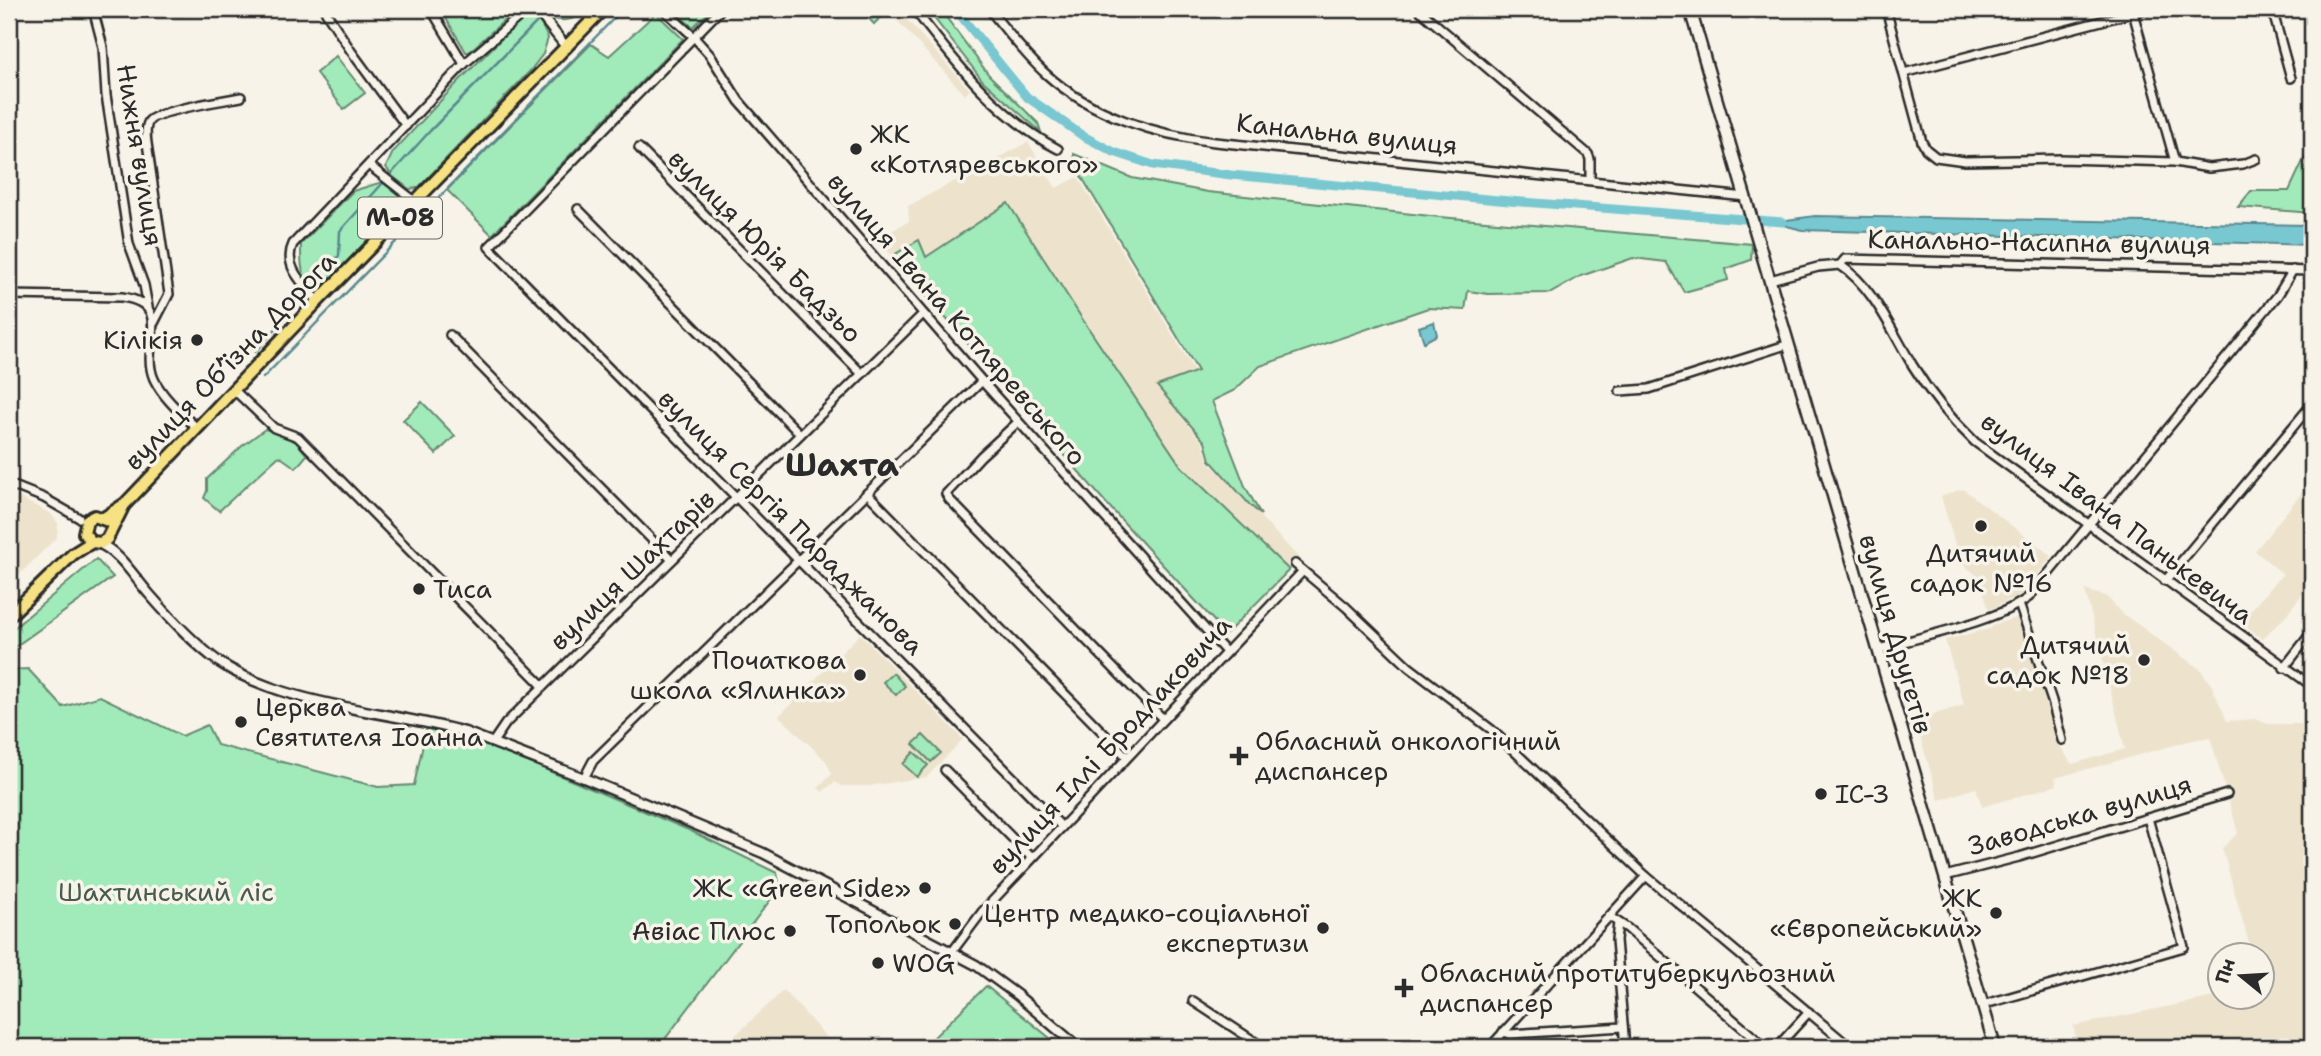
<svg xmlns="http://www.w3.org/2000/svg" width="2321" height="1056" viewBox="0 0 2321 1056" font-family="'Shantell Sans',sans-serif">
	<rect width="100%" height="100%" fill="#f7f3e8"/>
	<filter id="ink" filterUnits="userSpaceOnUse"><feTurbulence type="fractalNoise" baseFrequency=".0143" numOctaves="2"/><feDisplacementMap in="SourceGraphic" scale="14" xChannelSelector="R" yChannelSelector="G"/><feConvolveMatrix kernelMatrix="1 2 1 2 8 2 1 2 1" color-interpolation-filters="sRGB"/></filter>
	<g filter="url(#ink)">
		<!-- built -->
		<g fill="#ede3cd">
			<polygon points="901,13 970,90 965,95 895,18"/>
			<polygon points="1028,142 1056,188 1078,177 1195,372 1156,386 1203,443 1209,462 1300,559 1289,570 1181,466 1083,320 1008,203 926,257 918,240 892,256 877,239 909,221 908,206"/>
			<polygon points="2312,480 2312,581 2283,619 2262,639 2240,622 2283,574 2255,551"/>
			<polygon points="1963,489 2052,556 2022,594 1989,610 1979,577 1960,562 1941,496"/>
			<polygon points="9,496 20,498 50,513 58,523 57,537 9,585"/>
			<polygon points="2085,590 2106,596 2122,613 2201,670 2212,686 2227,721 2255,719 2268,724 2312,724 2312,1047 2078,1047 2073,1026 2219,996 2262,996 2262,954 2252,954 2222,848 2238,833 2210,737 2193,740 2055,778 2057,785 1982,807 1976,788 1939,800 1915,720 1964,705 1945,640 1992,628 1992,625 2019,617 2059,745 2072,764 2125,749"/>
			<polygon points="860,634 963,739 927,777 869,786 841,786 835,782 822,792 818,788 832,774 826,761 779,716"/>
			<polygon points="784,990 835,1047 725,1047 725,1045"/>
		</g>
		<!-- green -->
		<g fill="#a1eab9" stroke="#668a72" stroke-width="2">
			<polygon points="443,9 517,9 469,52 466,52 441,10"/>
			<path d="M 543,9 L 592,9 C 575,20 559,26 543,12 Z"/>
			<polygon points="671,9 712,9 693,27"/>
			<polygon points="860,9 889,9 874,24"/>
			<polygon points="927,9 940,9 989,75 1038,123 1041,132 983,81"/>
			<polygon points="656,13 683,39 492,235 447,190 591,44 609,56"/>
			<polygon points="531,15 539,20 548,38 543,54 530,71 418,188 409,189 391,175 386,167 393,152 457,83 524,16"/>
			<polygon points="336,56 365,93 344,109 316,73"/>
			<polygon points="2312,142 2312,213 2238,207 2251,191 2289,191"/>
			<polygon points="1074,154 1132,178 1208,192 1440,217 1752,244 1751,260 1726,269 1728,280 1684,292 1666,262 1633,258 1581,276 1551,293 1488,294 1468,291 1465,310 1428,308 1260,366 1235,390 1212,401 1245,486 1261,515 1249,504 1210,460 1205,442 1157,386 1198,371 1074,164"/>
			<path d="M 382,182 L 406,199 L 322,288 C 299,284 301,264 301,244 L 353,191 Z"/>
			<polygon points="1008,203 1083,320 1181,466 1289,570 1226,634 1106,503 892,256 919,240 926,257"/>
			<polygon points="422,402 455,436 436,454 403,420"/>
			<polygon points="265,429 294,439 307,455 296,468 279,456 219,511 204,498 207,491 207,479 242,446"/>
			<polygon points="96,559 113,577 9,651 9,632"/>
			<polygon points="28,669 63,707 100,696 182,736 207,725 217,745 378,787 414,785 427,727 485,744 691,831 777,873 780,887 659,1047 9,1047 9,670"/>
			<polygon points="893,673 905,686 896,695 883,682"/>
			<polygon points="923,735 941,753 931,762 913,744"/>
			<polygon points="914,752 928,765 917,777 903,764"/>
			<polygon points="986,986 1061,1047 924,1047"/>
		</g>
		<!-- water -->
		<g fill="#78c8d1" stroke="#59898f" stroke-width="2">
			<polygon points="1815,216 2312,225 2312,245 1802,230 1772,222"/>
			<polygon points="1434,322 1437,335 1424,342 1419,327"/>
		</g>
		<g fill="none" stroke-linecap="round" stroke-linejoin="round">
			<!-- stream -->
			<g stroke="#59898f" stroke-width="2.5">
				<polyline points="547,11 550,9"/>
				<polyline points="391,174 430,131 537,22"/>
				<polyline points="310,280 312,276 339,256 340,231 382,184"/>
				<polyline points="255,352 297,305 303,293"/>
				<polyline points="263,378 623,9"/>
				<polyline points="536,764 667,817"/>
			</g>
			<!-- canal -->
			<polyline stroke="#78c8d1" stroke-width="9" points="955,9 1027,97 1083,136 1114,152 1153,165 1231,175 1509,201 1783,222"/>
			<defs>
				<g id="minor">
					<polyline points="93,9 103,47 106,95 129,244 144,285 148,307"/>
					<polyline points="324,9 351,51 406,126"/>
					<polyline points="431,9 464,64"/>
					<polyline points="663,9 693,36 710,55 739,101 982,381 1226,652"/>
					<polyline points="721,9 489,247 1062,827"/>
					<path d="M 914,9 C 955,62 997,117 1058,149"/>
					<path d="M 989,9 C 1007,31 1025,55 1046,74 C 1091,115 1156,135 1215,142 L 1746,197"/>
					<polyline points="1418,9 1588,154 1590,159 1590,179"/>
					<polyline points="1886,9 1922,142 1926,149 1936,157 1965,161 2060,159 2175,162 2209,168 2243,164 2256,159"/>
					<polyline points="2132,9 2175,162"/>
					<polyline points="2272,9 2291,78"/>
					<polyline points="177,10 187,9"/>
					<polyline points="1904,73 2147,9"/>
					<polyline points="639,148 862,374"/>
					<polyline points="370,166 416,202"/>
					<polyline points="578,209 800,434"/>
					<path d="M 1840,265 C 1874,287 1892,332 1913,366 C 1930,394 1951,419 1975,442 L 2312,686"/>
					<polyline points="1770,280 1818,267 1840,265 1845,259 2312,271"/>
					<path d="M 9,295 L 122,297 C 176,305 139,345 154,379 C 163,398 182,414 197,428"/>
					<path d="M 318,301 C 305,285 282,267 293,244 L 464,64 L 528,9"/>
					<path d="M 154,323 L 169,294 L 147,143 C 146,136 145,127 149,121 C 156,111 225,100 241,97"/>
					<polyline points="450,335 672,560"/>
					<polyline points="233,389 274,428 298,437 543,686"/>
					<polyline points="1620,391 1649,389 1789,344"/>
					<polyline points="1018,422 981,456 946,494 949,499 1163,719"/>
					<polyline points="9,484 44,498 79,518"/>
					<polyline points="867,493 1127,757"/>
					<polyline points="1295,564 1346,607 1409,667 1492,730 1646,876 1850,1047"/>
					<polyline points="2165,581 2312,404"/>
					<polyline points="2019,604 2052,701 2062,740"/>
					<path d="M 1878,649 C 1919,637 1996,622 2029,597 L 2278,295 L 2293,270"/>
					<polyline points="2284,668 2312,632"/>
					<polyline points="493,742 506,723 923,314"/>
					<polyline points="945,770 1032,858"/>
					<polyline points="584,778 593,761 982,381"/>
					<polyline points="1945,876 2019,857 2227,794"/>
					<polyline points="1610,917 1627,928 1765,1047"/>
					<polyline points="1618,923 1616,940 1625,1047"/>
					<polyline points="952,952 982,912 1303,571"/>
					<polyline points="1193,1001 1263,1047"/>
					<polyline points="1982,1005 2184,947 2148,818"/>
					<polyline points="1503,1032 1510,1034 1623,1027"/>
					<polyline points="1490,1047 1646,876"/>
					<polyline points="1777,1047 1809,1012"/>
				</g>
				<g id="tertiary">
					<polyline points="536,9 567,48"/>
					<path d="M 98,543 C 120,552 134,577 150,595 C 171,619 193,643 219,662 C 284,706 389,711 465,732 L 584,778 L 763,853 L 976,965 L 1017,995 L 1078,1047"/>
				</g>
				<polyline id="secondary" points="1690,9 1995,1047"/>
				<g id="trunk">
					<polyline points="104,518 125,504 318,301 603,9"/>
					<polyline points="92,542 84,533 87,520 95,516 108,521"/>
					<polyline points="9,616 73,554 92,542 101,543 107,539 123,507"/>
				</g>
			</defs>
			<!-- minor casing -->
			<use href="#minor" stroke="#2b2b2b" stroke-width="12"/>
			<!-- tertiary casing -->
			<use href="#tertiary" stroke="#2b2b2b" stroke-width="13"/>
			<!-- secondary casing -->
			<use href="#secondary" stroke="#2b2b2b" stroke-width="15"/>
			<!-- trunk casing -->
			<use href="#trunk" stroke="#2b2b2b" stroke-width="16"/>
			<!-- minor -->
			<use href="#minor" stroke="#f7f3e8" stroke-width="7"/>
			<!-- tertiary -->
			<use href="#tertiary" stroke="#f7f3e8" stroke-width="8"/>
			<!-- secondary -->
			<use href="#secondary" stroke="#f7f3e8" stroke-width="10"/>
			<!-- trunk -->
			<use href="#trunk" stroke="#f6e281" stroke-width="10"/>
		</g>
	</g>
	<!-- markers -->
	<g fill="#2b2b2b" stroke="#f7f3e8" stroke-width="2.5">
		<circle cx="856" cy="149" r="7"/>
		<circle cx="197" cy="340" r="7"/>
		<circle cx="1981" cy="526" r="7"/>
		<circle cx="419" cy="589" r="7"/>
		<circle cx="2144" cy="660" r="7"/>
		<circle cx="860" cy="675" r="7"/>
		<circle cx="241" cy="722" r="7"/>
		<path d="M1235.5 745.5h7v7h7v7h-7v7h-7v-7h-7v-7h7z"/>
		<circle cx="1821" cy="794" r="7"/>
		<circle cx="925" cy="888" r="7"/>
		<circle cx="1996" cy="913" r="7"/>
		<circle cx="955" cy="924" r="7"/>
		<circle cx="1323" cy="928" r="7"/>
		<circle cx="790" cy="931" r="7"/>
		<circle cx="878" cy="963" r="7"/>
		<path d="M1400.5 977.5h7v7h7v7h-7v7h-7v-7h-7v-7h7z"/>
	</g>
	<g text-anchor="middle" stroke-width="7" stroke-linejoin="round" paint-order="stroke">
		<!-- shield labels -->
		<rect fill="#f7f3e8" stroke="#686764" stroke-width="2" x="358" y="197.5" width="84" height="41" rx="5"/>
		<g font-size="24" font-weight="bold" fill="#2b2b2b">
			<text x="400" y="226">М-08</text>
		</g>
		<!-- poi labels -->
		<g font-size="26" fill="#2b2b2b" stroke="#f7f3e8" text-anchor="end">
			<text x="870" y="143" text-anchor="start">ЖК<tspan x="870" dy="30">«Котляревського»</tspan></text>
			<text x="183" y="349">Кілікія</text>
			<text x="1981" y="562" text-anchor="middle">Дитячий<tspan x="1981" dy="30">садок №16</tspan></text>
			<text x="433" y="598" text-anchor="start">Тиса</text>
			<text x="2130" y="654">Дитячий<tspan x="2130" dy="30">садок №18</tspan></text>
			<text x="846" y="669">Початкова<tspan x="846" dy="30">школа «Ялинка»</tspan></text>
			<text x="255" y="716" text-anchor="start">Церква<tspan x="255" dy="30">Святителя Іоанна</tspan></text>
			<text x="1255" y="750" text-anchor="start">Обласний онкологічний<tspan x="1255" dy="30">диспансер</tspan></text>
			<text x="1835" y="803" text-anchor="start">ІС-3</text>
			<text x="911" y="897">ЖК «Green Side»</text>
			<text x="1982" y="907">ЖК<tspan x="1982" dy="30">«Європейський»</tspan></text>
			<text x="1309" y="922">Центр медико-соціальної<tspan x="1309" dy="30">експертизи</tspan></text>
			<text x="941" y="933">Топольок</text>
			<text x="776" y="940">Авіас Плюс</text>
			<text x="892" y="972" text-anchor="start">WOG</text>
			<text x="1420" y="982" text-anchor="start">Обласний протитуберкульозний<tspan x="1420" dy="30">диспансер</tspan></text>
		</g>
		<!-- street labels -->
		<g font-size="26" fill="#2b2b2b" stroke="#f7f3e8">
			<text transform="translate(1347 134) rotate(6)" y="9">Канальна вулиця</text>
			<text transform="translate(140 155) rotate(81)" y="9">Нижня вулиця</text>
			<text transform="translate(2039 242) rotate(1)" y="9">Канально-Насипна вулиця</text>
			<text transform="translate(765 246) rotate(45)" y="9">вулиця Юрія Бадзьо</text>
			<text transform="translate(957 319) rotate(49)" y="9">вулиця Івана Котляревського</text>
			<text transform="translate(230 361) rotate(-46)" y="9">вулиця Обʼїзна Дорога</text>
			<text transform="translate(2117 518) rotate(37)" y="9">вулиця Івана Панькевича</text>
			<text transform="translate(791 522) rotate(45)" y="9">вулиця Сергія Параджанова</text>
			<text transform="translate(632 570) rotate(-44)" y="9">вулиця Шахтарів</text>
			<text transform="translate(1896 634) rotate(74)" y="9">вулиця Другетів</text>
			<text transform="translate(1110 745) rotate(-47)" y="9">вулиця Іллі Бродлаковича</text>
			<text transform="translate(2080 815) rotate(-16)" y="9">Заводська вулиця</text>
		</g>
		<!-- park labels -->
		<g font-size="26" fill="#485b4e" stroke="#f7f3e8">
			<text x="166" y="901">Шахтинський ліс</text>
		</g>
		<!-- district labels -->
		<g font-size="33" font-weight="bold" fill="#2b2b2b" stroke="#f7f3e8">
			<text x="842" y="476">Шахта</text>
		</g>
	</g>
	<!-- margin -->
	<rect width="2321" height="1056" fill="none" stroke="#f7f3e8" stroke-width="35"/>
	<rect x="18" y="18" width="2286" height="1021" fill="none" stroke="#2b2b2b" stroke-width="2.5" filter="url(#ink)"/>
	<!-- north arrow -->
	<g transform="translate(2241 976) rotate(288)"><circle r="33" fill="#f7f3e8" stroke="#a5a39c" stroke-width="2"/>
	<path d="M0-5L12 26L0 18L-12 26Z" fill="#2b2b2b"/>
	<text y="-10" font-size="19" font-weight="bold" text-anchor="middle" fill="#2b2b2b">Пн</text>
	</g>
</svg>
